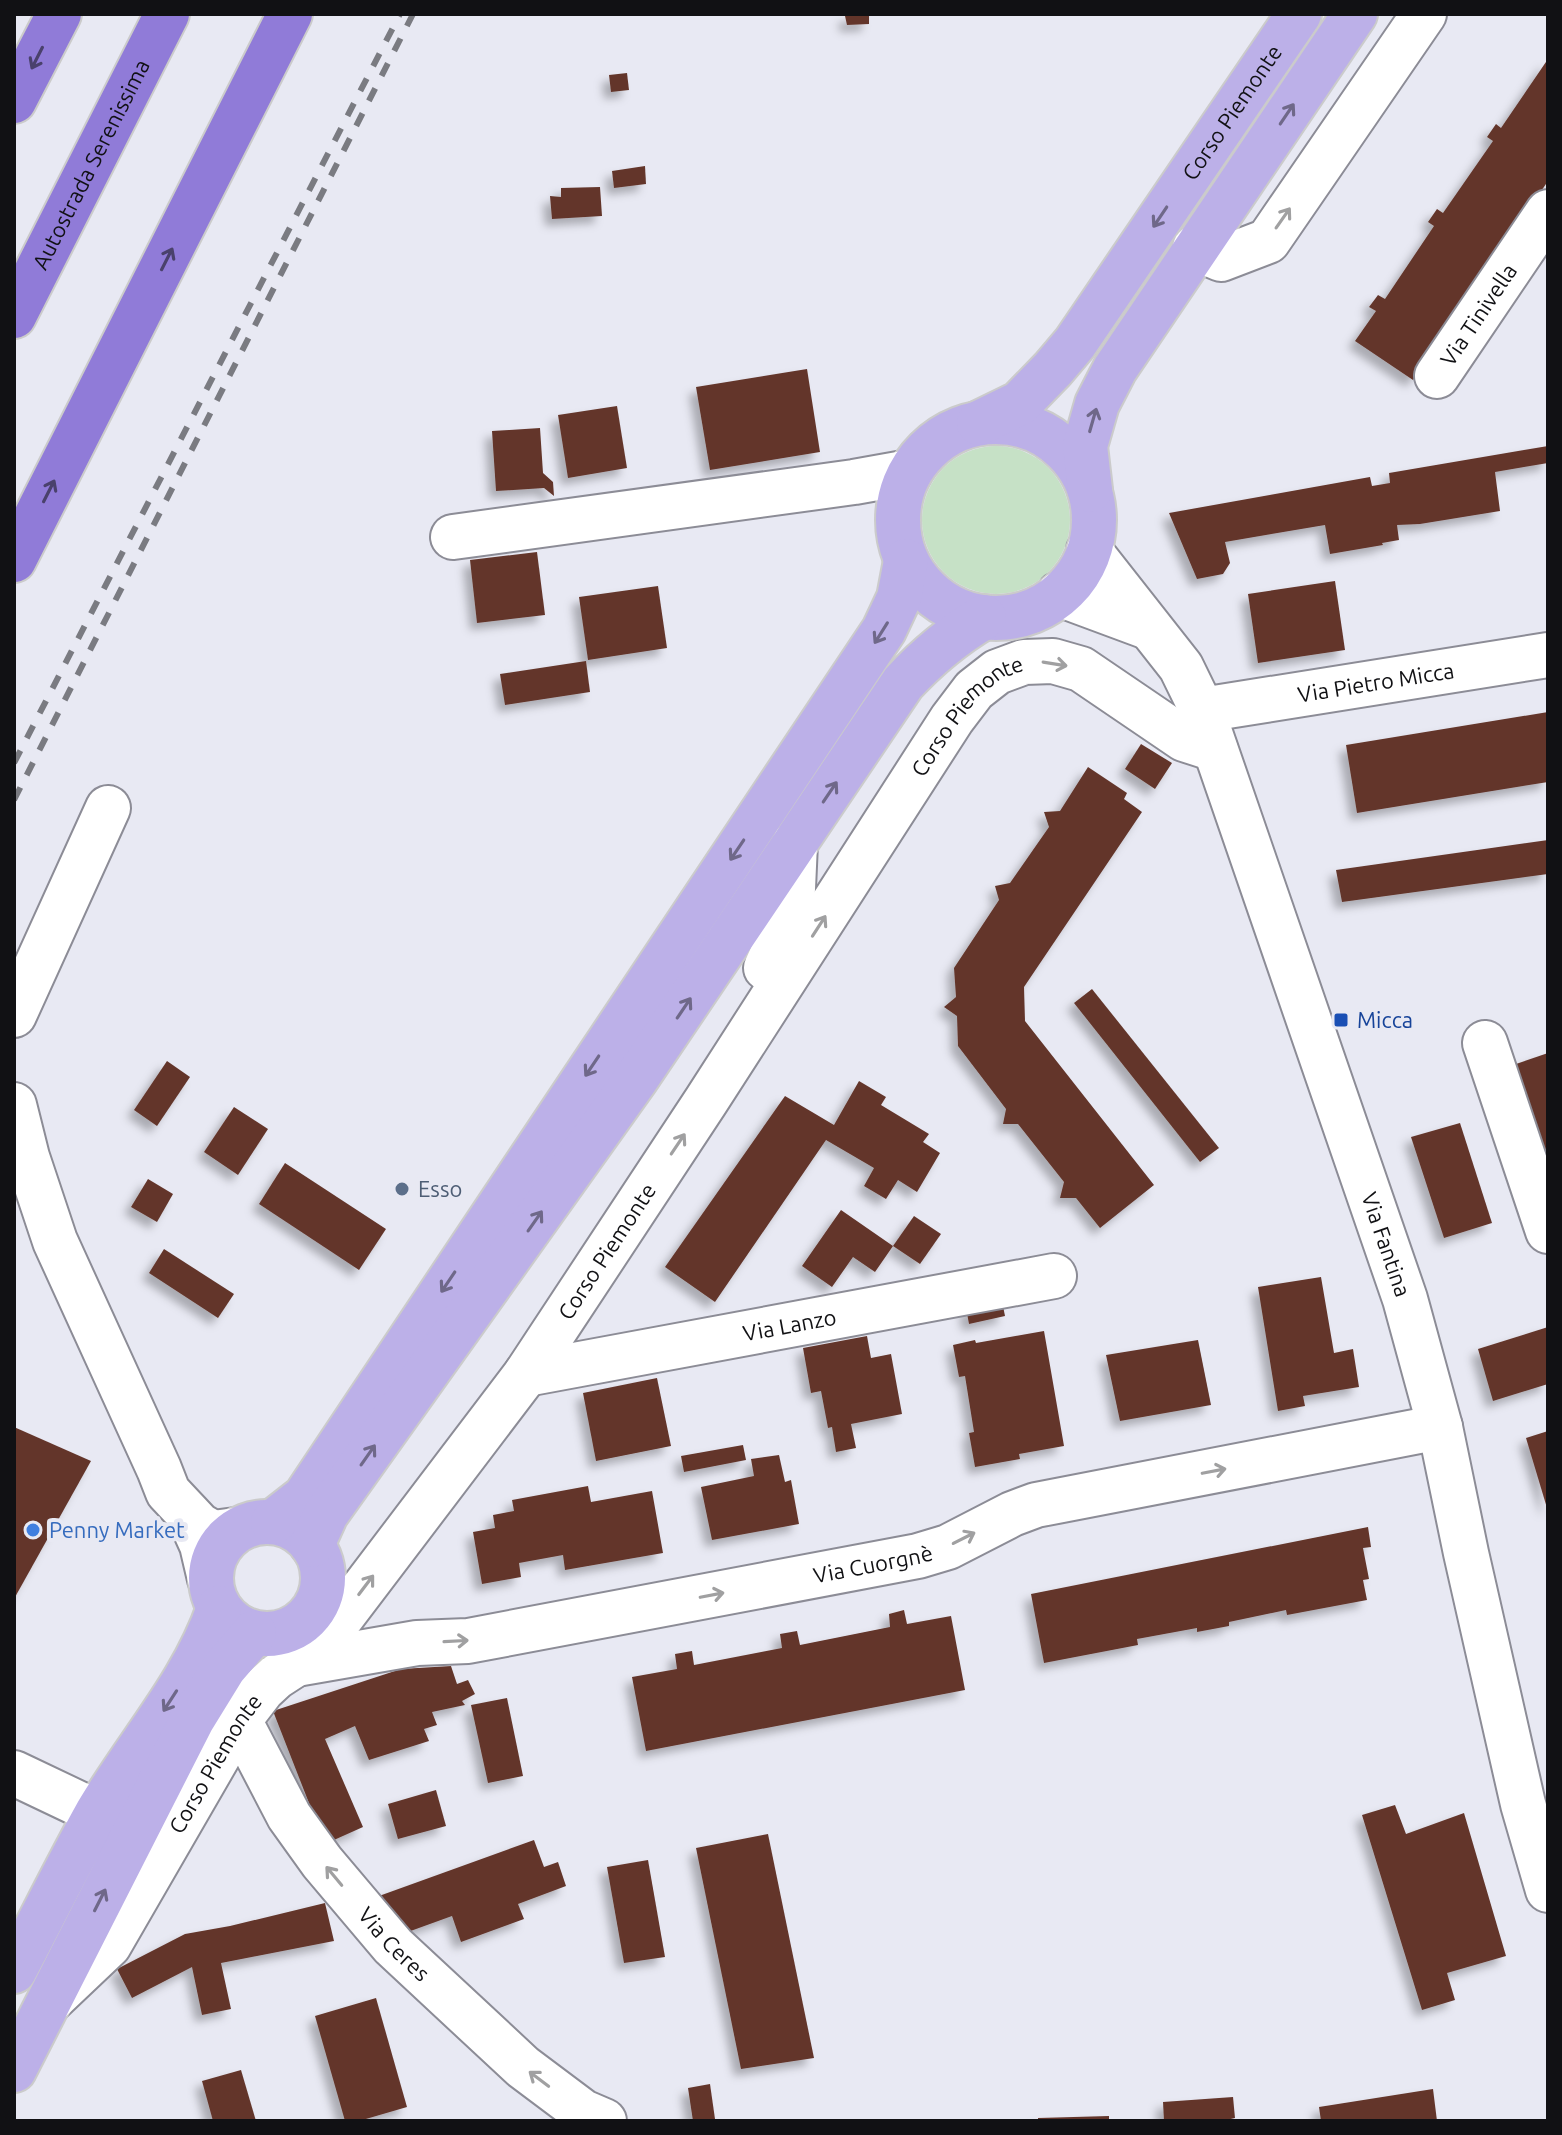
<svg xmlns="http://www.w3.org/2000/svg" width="1562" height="2135" viewBox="0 0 1562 2135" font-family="Ubuntu,sans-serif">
	<defs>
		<filter id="shadow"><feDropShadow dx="-7" dy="7" stdDeviation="4" flood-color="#0004"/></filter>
	</defs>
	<rect width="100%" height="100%" fill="#e8e9f3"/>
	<!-- green -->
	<circle fill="#c6e1c6" cx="996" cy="520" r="74"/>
	<!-- building -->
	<g fill="#63362b" filter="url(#shadow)">
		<polygon points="865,14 869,14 869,24 847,25 845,16"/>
		<polygon points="1548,59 1548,181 1413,380 1355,341 1376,311 1369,307 1378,295 1385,299 1434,226 1428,222 1437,209 1443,213 1493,141 1487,137 1496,124 1501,128"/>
		<polygon points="627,73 629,90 611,92 609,75"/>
		<polygon points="645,166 646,184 614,188 612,171"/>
		<polygon points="600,187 602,216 552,219 550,196 561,197 561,188"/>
		<polygon points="807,369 820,452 710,470 696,387"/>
		<polygon points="617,406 627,468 568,478 558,415"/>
		<polygon points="540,428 543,473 553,482 554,496 544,488 496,491 492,431"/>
		<polygon points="1548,446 1548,463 1495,472 1500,511 1420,524 1397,525 1399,540 1382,543 1383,545 1330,554 1325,525 1225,542 1230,563 1223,574 1197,579 1169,513 1370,477 1372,486 1390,483 1389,473"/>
		<polygon points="537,552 545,615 477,623 470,560"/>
		<polygon points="1335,581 1345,650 1258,663 1248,594"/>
		<polygon points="658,586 667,648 588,660 579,597"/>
		<polygon points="586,661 590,692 505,705 500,674"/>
		<polygon points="1548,712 1548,782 1357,813 1346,745"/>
		<polygon points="1141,744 1172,763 1155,789 1125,769"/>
		<polygon points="1088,767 1127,793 1124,799 1142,812 1024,987 1025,1021 1154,1185 1100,1228 1076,1198 1060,1198 1064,1182 1018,1124 1003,1124 1006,1109 958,1046 957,1016 944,1007 956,997 954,968 999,900 995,886 1010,883 1049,827 1044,812 1060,811"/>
		<polygon points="1548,840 1548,874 1342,902 1336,870"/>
		<polygon points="1092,989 1219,1148 1200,1162 1074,1003"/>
		<polygon points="1548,1053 1548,1153 1543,1155 1516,1064"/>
		<polygon points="167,1061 190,1077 157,1126 134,1110"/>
		<polygon points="859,1081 886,1097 881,1105 929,1134 923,1142 940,1153 917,1192 898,1180 886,1199 864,1186 874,1168 826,1140 715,1302 665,1267 785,1096 834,1125"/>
		<polygon points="234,1107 268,1129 238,1175 204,1152"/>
		<polygon points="1460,1123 1492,1223 1444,1238 1411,1137"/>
		<polygon points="285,1163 386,1229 359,1270 259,1204"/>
		<polygon points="148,1179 173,1194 157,1222 131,1207"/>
		<polygon points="841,1210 893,1246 875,1272 853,1257 832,1287 802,1266"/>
		<polygon points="914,1216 941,1234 920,1264 893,1246"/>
		<polygon points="164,1249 234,1294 218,1318 149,1273"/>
		<polygon points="1321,1277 1334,1353 1353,1349 1359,1387 1303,1396 1305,1406 1278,1411 1258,1287"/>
		<polygon points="1002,1301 1005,1316 969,1324 966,1308"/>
		<polygon points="1548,1327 1548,1384 1493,1401 1478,1349"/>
		<polygon points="1044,1331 1064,1446 1019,1454 1020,1459 975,1467 969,1433 974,1432 965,1376 959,1377 953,1345 975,1340 976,1343"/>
		<polygon points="867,1336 871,1358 891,1354 902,1414 851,1424 856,1448 836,1452 832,1427 828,1428 821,1391 811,1393 803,1348"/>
		<polygon points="1198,1340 1211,1405 1120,1421 1106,1355"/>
		<polygon points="657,1378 671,1446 596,1461 583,1393"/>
		<polygon points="14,1427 91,1461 14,1599"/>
		<polygon points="1548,1431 1548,1508 1547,1508 1526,1438"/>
		<polygon points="743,1445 746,1460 684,1472 681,1456"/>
		<polygon points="779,1455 785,1482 791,1480 799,1524 712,1540 701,1487 754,1476 751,1459"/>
		<polygon points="588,1486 591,1502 652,1491 663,1553 565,1570 563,1555 519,1563 521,1577 482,1584 473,1532 495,1528 493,1515 514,1511 512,1500"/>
		<polygon points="1368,1527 1371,1547 1363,1548 1369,1579 1363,1580 1367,1600 1287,1615 1286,1610 1229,1622 1229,1626 1197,1632 1197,1628 1137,1639 1138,1645 1044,1663 1031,1594"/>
		<polygon points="904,1610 907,1624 951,1616 965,1690 646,1751 632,1677 677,1669 675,1654 692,1651 694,1665 782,1648 780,1634 797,1631 800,1645 890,1627 889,1614"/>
		<polygon points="451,1666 457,1684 468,1680 475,1694 462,1701 465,1705 432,1712 437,1725 424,1729 429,1741 369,1760 355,1726 325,1739 363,1827 325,1844 273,1711 401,1669"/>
		<polygon points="507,1698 523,1776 488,1783 471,1705"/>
		<polygon points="436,1790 446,1826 398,1839 388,1804"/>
		<polygon points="1395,1805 1406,1834 1464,1813 1506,1956 1447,1973 1455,2000 1422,2010 1362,1815"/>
		<polygon points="768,1834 814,2058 741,2069 696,1848"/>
		<polygon points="534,1840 544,1867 558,1862 566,1886 518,1904 524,1919 461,1942 452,1916 394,1937 379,1896"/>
		<polygon points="648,1860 665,1957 624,1963 607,1867"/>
		<polygon points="325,1903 334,1941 221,1963 231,2009 202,2015 192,1967 132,1998 117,1969 185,1934 230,1926"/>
		<polygon points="376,1998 407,2107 359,2121 345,2121 315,2016"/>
		<polygon points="241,2070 256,2121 213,2121 202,2081"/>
		<polygon points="710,2084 715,2119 693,2121 688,2088"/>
		<polygon points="1433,2089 1437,2121 1321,2121 1319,2107"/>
		<polygon points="1233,2097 1235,2118 1222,2121 1164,2121 1163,2102"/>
		<polygon points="1109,2116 1109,2121 1038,2121 1038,2118"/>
	</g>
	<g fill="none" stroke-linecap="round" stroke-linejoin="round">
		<defs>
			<g id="minor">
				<polyline points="1195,248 1221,259 1268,241 1424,14"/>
				<path id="s1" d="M 1437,376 L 1548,212"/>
				<polyline points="453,537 854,482 910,472"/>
				<path id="s2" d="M 1089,550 L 1181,667 L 1202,710 L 1405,1299 L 1440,1427 L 1466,1553 L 1523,1804 L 1548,1890"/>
				<polyline points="1059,594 1148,627"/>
				<path id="s3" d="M 1202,710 L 1548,655"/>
				<polyline points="766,968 792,911 795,843"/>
				<polyline points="14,1015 108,808"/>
				<polyline points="1485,1043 1548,1231"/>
				<polyline points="14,1105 27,1157 55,1241 159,1469 168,1492 199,1525 213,1533 236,1530"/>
				<path id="s4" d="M 526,1374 L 1054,1276"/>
				<polyline points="188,1514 202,1545 210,1579"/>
				<path id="s5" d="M 296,1664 L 417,1643 L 468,1641 L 918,1556 L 948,1547 L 1012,1514 L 1036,1505 L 1440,1427"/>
				<path id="s6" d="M 239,1720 L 289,1816 L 322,1862 L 393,1946 L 523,2067 L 583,2112 L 604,2121"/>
				<polyline points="14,1773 98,1813"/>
				<path id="s7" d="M 51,2000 L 109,1945 L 239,1720 L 262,1690 L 276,1677 L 296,1664 L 337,1623 L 526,1374 L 706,1101 L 952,719 L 974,690 L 997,672 L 1024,662 L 1053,661 L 1081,669 L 1184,739 L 1215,749"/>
			</g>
			<g id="major">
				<circle cx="996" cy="520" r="98"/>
				<path id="s8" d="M 979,423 L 1020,403 L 1053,369 L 1075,343 L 1299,14"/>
				<polyline points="1090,490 1085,446 1097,404 1115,369 1355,14"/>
				<circle cx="267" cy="1578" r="56"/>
				<polyline points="273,1522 305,1497 884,630 899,598 906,561"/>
				<path d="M 312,1545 L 326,1514 L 636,1079 L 903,683 C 928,656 952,636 984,617"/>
				<path d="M 14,1971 C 42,1918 68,1865 97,1813 C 137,1745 193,1684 219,1608"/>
				<polyline points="14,2070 192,1720 224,1668 254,1633"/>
			</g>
			<g id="highway">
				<polyline points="14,101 59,14"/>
				<path id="s9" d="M 14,316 L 167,14"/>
				<polyline points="14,560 290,14"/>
			</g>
		</defs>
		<!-- minor casing -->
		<use href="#minor" stroke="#8c8c96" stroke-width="48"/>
		<!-- major casing -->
		<use href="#major" stroke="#cbcbcb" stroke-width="48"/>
		<!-- highway casing -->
		<use href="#highway" stroke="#cbcbcb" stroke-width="48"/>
		<!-- minor -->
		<use href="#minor" stroke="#fff" stroke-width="44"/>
		<!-- major -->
		<use href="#major" stroke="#bcb0e8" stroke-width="44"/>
		<!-- highway -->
		<use href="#highway" stroke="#907bd8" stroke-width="44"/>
		<!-- rail -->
		<g stroke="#7a7b81" stroke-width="6" stroke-dasharray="14 14" stroke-linecap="butt">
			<polyline points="14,763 400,14"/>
			<polyline points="14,800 413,14"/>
		</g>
	</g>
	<!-- one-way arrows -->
	<defs><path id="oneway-shaft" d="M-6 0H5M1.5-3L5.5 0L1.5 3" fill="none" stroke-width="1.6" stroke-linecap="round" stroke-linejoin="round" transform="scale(2)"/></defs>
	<g stroke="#4a416c">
		<use href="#oneway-shaft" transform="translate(37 58) rotate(117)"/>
		<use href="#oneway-shaft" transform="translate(167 259) rotate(-63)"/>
		<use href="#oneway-shaft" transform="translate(49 491) rotate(-63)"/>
	</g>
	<g stroke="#6f6889">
		<use href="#oneway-shaft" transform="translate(1287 114) rotate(-56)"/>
		<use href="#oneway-shaft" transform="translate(1160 217) rotate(124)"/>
		<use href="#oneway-shaft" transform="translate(1093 420) rotate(-74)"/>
		<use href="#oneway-shaft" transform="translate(881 633) rotate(122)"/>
		<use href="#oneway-shaft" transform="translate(830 792) rotate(-56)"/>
		<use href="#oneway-shaft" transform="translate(737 850) rotate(124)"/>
		<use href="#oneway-shaft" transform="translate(684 1008) rotate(-56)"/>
		<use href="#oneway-shaft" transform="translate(592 1066) rotate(124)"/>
		<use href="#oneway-shaft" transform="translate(535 1221) rotate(-55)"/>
		<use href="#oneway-shaft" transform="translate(448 1282) rotate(124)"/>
		<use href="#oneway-shaft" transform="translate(368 1455) rotate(-55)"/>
		<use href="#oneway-shaft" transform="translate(170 1701) rotate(123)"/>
		<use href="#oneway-shaft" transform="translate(100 1900) rotate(-63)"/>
	</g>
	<g stroke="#a0a0a1">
		<use href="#oneway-shaft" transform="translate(1283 218) rotate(-55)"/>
		<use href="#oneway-shaft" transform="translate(1055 664) rotate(9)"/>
		<use href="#oneway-shaft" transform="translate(819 926) rotate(-57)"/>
		<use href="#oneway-shaft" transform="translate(678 1144) rotate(-56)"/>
		<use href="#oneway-shaft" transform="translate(1214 1471) rotate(-11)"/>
		<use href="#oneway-shaft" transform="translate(964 1538) rotate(-27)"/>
		<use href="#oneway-shaft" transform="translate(366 1585) rotate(-53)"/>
		<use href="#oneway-shaft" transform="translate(712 1595) rotate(-11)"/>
		<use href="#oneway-shaft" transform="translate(456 1641) rotate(-3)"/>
		<use href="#oneway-shaft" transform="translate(334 1876) rotate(-130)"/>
		<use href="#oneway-shaft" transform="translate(539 2079) rotate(-143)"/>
	</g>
	<!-- markers -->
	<rect fill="#1a4fb4" stroke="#e8e9f3" stroke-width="3" x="1333" y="1012" width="16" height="16" rx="4"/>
	<circle fill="#5c6f8a" stroke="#e8e9f3" stroke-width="3" cx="402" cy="1189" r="8"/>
	<circle fill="#3f7fe0" stroke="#e8e9f3" stroke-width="3" cx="33" cy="1530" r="8"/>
	<g text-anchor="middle" stroke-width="8" stroke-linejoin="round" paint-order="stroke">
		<!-- street labels -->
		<g font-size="22" fill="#111114" stroke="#e8e9f3">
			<text dy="8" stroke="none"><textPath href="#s8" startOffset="406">Corso Piemonte</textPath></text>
			<text dy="8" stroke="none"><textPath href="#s9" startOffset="170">Autostrada Serenissima</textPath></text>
			<text dy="8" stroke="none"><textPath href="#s1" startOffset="74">Via Tinivella</textPath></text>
			<text dy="8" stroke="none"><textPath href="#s3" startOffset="176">Via Pietro Micca</textPath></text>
			<text dy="8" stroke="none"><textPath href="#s7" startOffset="1586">Corso Piemonte</textPath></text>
			<text dy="8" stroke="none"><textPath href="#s2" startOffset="762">Via Fantina</textPath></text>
			<text dy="8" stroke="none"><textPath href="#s7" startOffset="938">Corso Piemonte</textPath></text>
			<text dy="8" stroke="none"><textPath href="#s4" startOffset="268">Via Lanzo</textPath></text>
			<text dy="8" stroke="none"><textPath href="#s5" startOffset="586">Via Cuorgnè</textPath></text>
			<text dy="8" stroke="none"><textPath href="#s7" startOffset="290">Corso Piemonte</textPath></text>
			<text dy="8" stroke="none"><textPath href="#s6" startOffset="274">Via Ceres</textPath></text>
		</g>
		<!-- transit labels -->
		<g font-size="22" fill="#164399" stroke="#e8e9f3" text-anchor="start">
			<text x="1357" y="1028">Micca</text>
		</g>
		<!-- service labels -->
		<g font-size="22" fill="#4e5e75" stroke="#e8e9f3" text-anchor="start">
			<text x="418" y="1197">Esso</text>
		</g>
		<!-- shop labels -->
		<g font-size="22" fill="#366cbe" stroke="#e8e9f3" text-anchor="start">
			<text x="49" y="1538">Penny Market</text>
		</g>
	</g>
	<!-- border -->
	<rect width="1562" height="2135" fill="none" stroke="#111114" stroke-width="32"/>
</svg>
